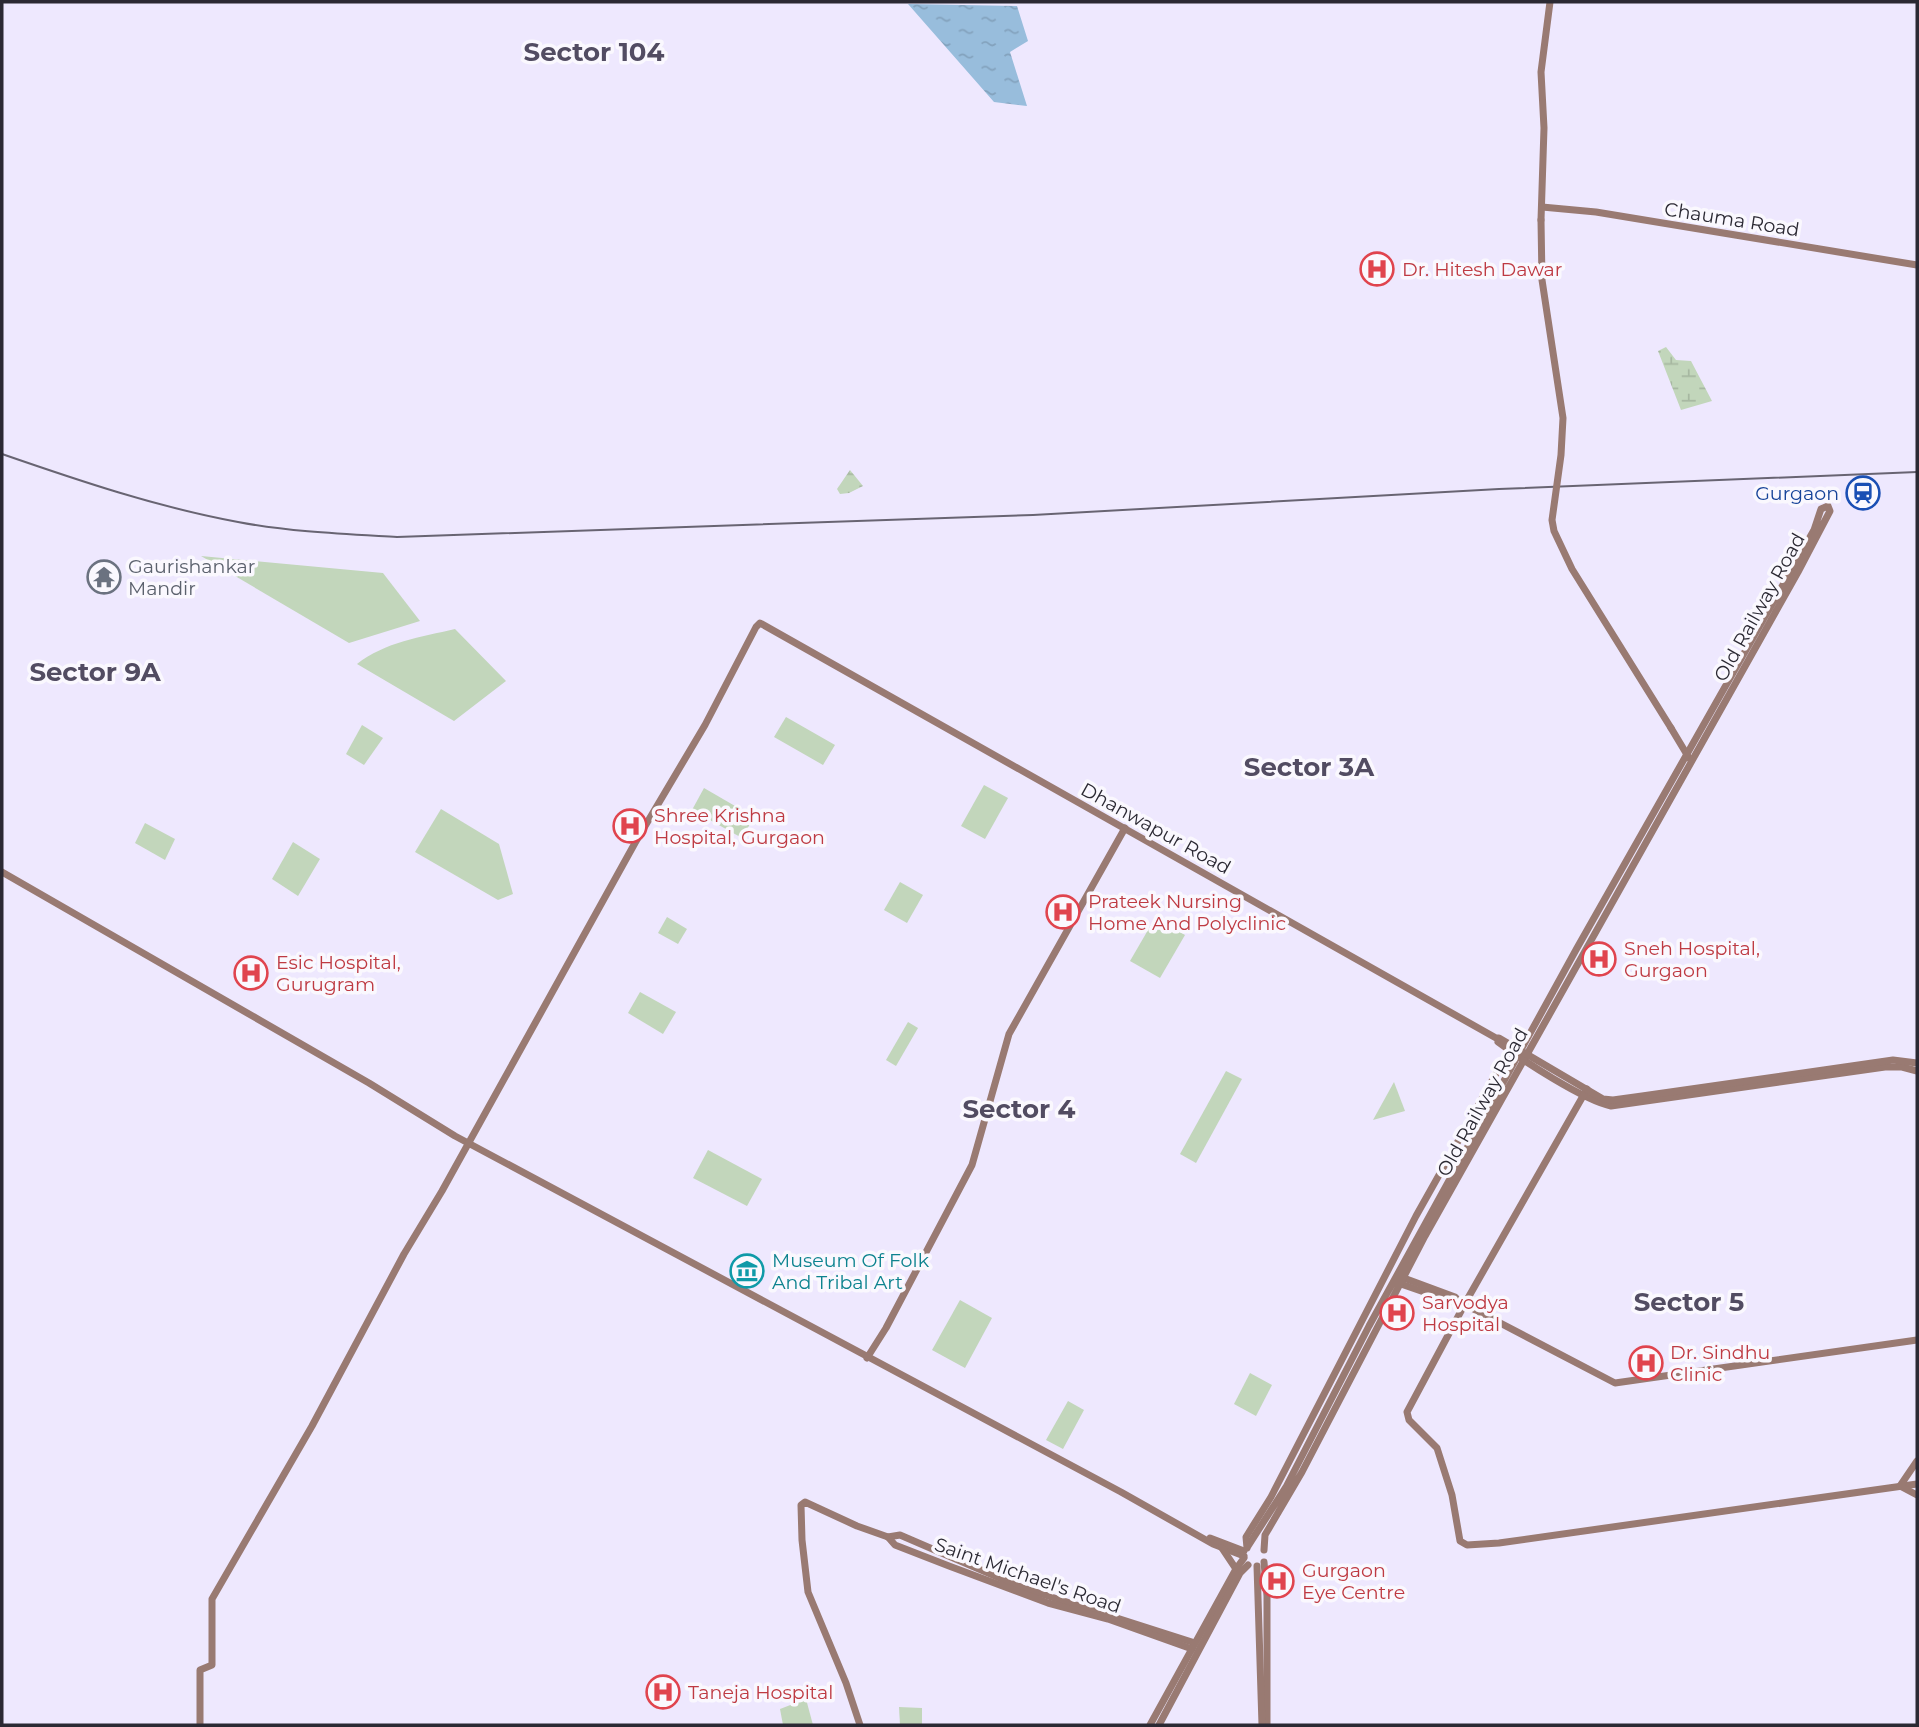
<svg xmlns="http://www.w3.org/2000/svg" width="1919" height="1727" viewBox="0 0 1919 1727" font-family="Montserrat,sans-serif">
	<defs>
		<pattern id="wetland-marsh" width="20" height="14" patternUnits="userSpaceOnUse" patternTransform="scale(1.75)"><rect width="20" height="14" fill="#c2d6bb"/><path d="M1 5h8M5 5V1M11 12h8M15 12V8" fill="none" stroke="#a7b8a1"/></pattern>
		<pattern id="water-ripples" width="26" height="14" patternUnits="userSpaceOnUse" patternTransform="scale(1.75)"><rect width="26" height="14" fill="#98bddc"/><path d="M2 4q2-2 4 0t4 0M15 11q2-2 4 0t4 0" fill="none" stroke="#83a2bd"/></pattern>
	</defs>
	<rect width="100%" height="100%" fill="#eee8fe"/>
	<!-- green -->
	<g fill="#c2d6bb">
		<polygon points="201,556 383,573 420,621 349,643"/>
		<path d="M 455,629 L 506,681 L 454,721 L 357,664 C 385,642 421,637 455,629 Z"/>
		<polygon points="786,717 835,745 823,765 774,737"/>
		<polygon points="362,725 383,738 364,765 346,754"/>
		<polygon points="984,785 1008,798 985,839 961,826"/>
		<polygon points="704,788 754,817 742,838 692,810"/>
		<polygon points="441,809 499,844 513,894 498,900 415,852"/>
		<polygon points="145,823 175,839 165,860 135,843"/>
		<polygon points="293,842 320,859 298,896 272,879"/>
		<polygon points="900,882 923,895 907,923 884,910"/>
		<polygon points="667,917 687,929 678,944 658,933"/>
		<polygon points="1155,918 1185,935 1160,978 1130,961"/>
		<polygon points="640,992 676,1012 663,1034 628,1013"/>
		<polygon points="908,1022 918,1028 896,1066 886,1060"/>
		<polygon points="1226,1071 1242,1079 1196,1163 1180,1154"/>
		<polygon points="1394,1082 1405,1111 1373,1120"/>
		<polygon points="708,1150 762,1179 747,1206 693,1178"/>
		<polygon points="960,1300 992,1318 965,1368 932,1350"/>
		<polygon points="1250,1373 1272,1385 1256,1416 1234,1404"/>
		<polygon points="1068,1401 1084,1410 1063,1449 1046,1440"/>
		<polygon points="806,1699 813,1725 783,1725 780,1709"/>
		<polygon points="899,1707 922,1708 922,1725 900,1725"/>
	</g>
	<!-- wetland -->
	<g fill="url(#wetland-marsh)">
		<polygon points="1666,347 1676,360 1691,361 1712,401 1681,410 1658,351"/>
		<polygon points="850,470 863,486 849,493 840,494 837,489"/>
	</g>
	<!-- water -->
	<polygon fill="url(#water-ripples)" points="908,4 1017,6 1028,41 1010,52 1027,106 994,102"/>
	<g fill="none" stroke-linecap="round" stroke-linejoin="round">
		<!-- secondary -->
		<g stroke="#997a72" stroke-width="7">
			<polyline points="1542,207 1596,212 1917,265"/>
			<polyline points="1541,220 1544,128 1541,72 1550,2"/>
			<polyline points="1671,728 1689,758"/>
			<polyline points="2,872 369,1083 455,1136 1121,1492 1213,1544 1244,1556"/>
			<path d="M 1498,1042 C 1522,1060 1583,1100 1611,1106 L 1885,1067 L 1902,1067 L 1917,1071"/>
			<polyline points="1587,1089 1468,1298 1407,1412 1409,1420 1437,1448 1452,1495 1460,1541 1467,1545 1499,1543 1917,1484"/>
			<polyline points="1401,1277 1455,1297 1460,1302 1615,1383 1917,1340"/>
			<polyline points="1398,1283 1453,1302 1460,1302"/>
			<polyline points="867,1358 886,1328 972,1165 1009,1034 1125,828"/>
			<polyline points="1917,1461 1900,1486 1917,1495"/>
			<polyline points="888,1537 900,1535 1023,1588 1195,1643"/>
			<polyline points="1210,1538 1244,1551"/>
			<polyline points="1248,1546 1286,1487 1369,1326 1577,948 1814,530 1821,509 1828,506 1830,511 1798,572 1425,1236 1302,1472 1265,1535 1264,1550"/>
			<polyline points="1222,1548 1236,1569"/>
			<polyline points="1247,1548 1246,1537 1271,1497 1416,1216 1497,1072 1511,1052"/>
			<polyline points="1264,1562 1267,1596 1267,1725"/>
			<polyline points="1257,1566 1262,1725"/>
			<polyline points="200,1725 200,1670 212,1665 212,1599 312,1426 404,1254 442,1191 635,843 705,725 756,627 760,623 1496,1038 1499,1038 1603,1099 1613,1100 1642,1096 1893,1060 1917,1063"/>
			<polyline points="860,1725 846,1683 808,1592 802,1540 801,1505 805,1502 857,1526 888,1537 895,1545 949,1566 1048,1603 1108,1619 1192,1649"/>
			<polyline points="1150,1725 1236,1569 1244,1558"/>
			<polyline points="1159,1725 1240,1573 1248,1565"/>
		</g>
		<!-- rail -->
		<path stroke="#686472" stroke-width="2" d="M 2,454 C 80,481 157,507 238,522 C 290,532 344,534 397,537 L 1033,515 L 1499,489 L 1917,472"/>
		<!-- secondary-bridge -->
		<polyline stroke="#997a72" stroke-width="7" points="1541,220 1542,280 1563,418 1561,455 1552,520 1554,531 1572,569 1671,728"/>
	</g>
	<!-- icons -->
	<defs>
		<symbol id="hospital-ring" viewBox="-11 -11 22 22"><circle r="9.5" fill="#faf8fe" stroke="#e0444e" stroke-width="1.5"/><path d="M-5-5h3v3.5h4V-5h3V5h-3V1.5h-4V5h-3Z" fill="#e0444e"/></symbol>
		<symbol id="station-ring" viewBox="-11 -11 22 22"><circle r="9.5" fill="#faf8fe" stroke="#1a4fb4" stroke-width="1.5"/><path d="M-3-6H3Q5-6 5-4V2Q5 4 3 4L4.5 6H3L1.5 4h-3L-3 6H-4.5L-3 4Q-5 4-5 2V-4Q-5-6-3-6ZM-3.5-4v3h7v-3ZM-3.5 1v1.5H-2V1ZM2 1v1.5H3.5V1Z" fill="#1a4fb4"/></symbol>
		<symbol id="temple-ring" viewBox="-11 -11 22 22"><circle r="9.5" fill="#faf8fe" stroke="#6b7280" stroke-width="1.5"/><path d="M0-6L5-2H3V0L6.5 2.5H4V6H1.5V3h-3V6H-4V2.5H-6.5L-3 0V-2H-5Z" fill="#6b7280"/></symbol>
		<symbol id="museum-ring" viewBox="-11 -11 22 22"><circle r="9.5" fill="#faf8fe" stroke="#0f9aa8" stroke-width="1.5"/><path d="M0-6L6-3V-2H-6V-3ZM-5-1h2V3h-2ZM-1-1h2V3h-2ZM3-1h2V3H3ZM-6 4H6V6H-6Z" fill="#0f9aa8"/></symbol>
	</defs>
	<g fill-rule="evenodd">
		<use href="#hospital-ring" x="1358" y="250" width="38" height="38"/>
		<use href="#station-ring" x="1844" y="474" width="38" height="38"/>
		<use href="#temple-ring" x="85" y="558" width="38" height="38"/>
		<use href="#hospital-ring" x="611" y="807" width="38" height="38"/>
		<use href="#hospital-ring" x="1044" y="893" width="38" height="38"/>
		<use href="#hospital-ring" x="1580" y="940" width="38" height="38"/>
		<use href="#hospital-ring" x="232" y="954" width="38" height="38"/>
		<use href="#museum-ring" x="728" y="1252" width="38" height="38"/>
		<use href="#hospital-ring" x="1378" y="1294" width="38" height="38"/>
		<use href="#hospital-ring" x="1627" y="1344" width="38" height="38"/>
		<use href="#hospital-ring" x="1258" y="1562" width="38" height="38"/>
		<use href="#hospital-ring" x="644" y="1673" width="38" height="38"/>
	</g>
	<g text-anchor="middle" stroke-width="7" stroke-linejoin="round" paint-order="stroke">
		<!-- street labels -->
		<g font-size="19" fill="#2b2933" stroke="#faf8fe">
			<text transform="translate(1732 219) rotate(9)" y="7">Chauma Road</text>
			<text transform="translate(1759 607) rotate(-61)" y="7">Old Railway Road</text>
			<text transform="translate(1156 828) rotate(29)" y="7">Dhanwapur Road</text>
			<text transform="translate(1482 1102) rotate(-61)" y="7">Old Railway Road</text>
			<text transform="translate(1028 1575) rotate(19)" y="7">Saint Michael's Road</text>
		</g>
		<!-- health labels -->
		<g font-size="19" fill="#be3a42" stroke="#faf8fe" text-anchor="start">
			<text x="1402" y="276">Dr. Hitesh Dawar</text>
			<text x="654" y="822">Shree Krishna<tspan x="654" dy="22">Hospital, Gurgaon</tspan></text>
			<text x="1088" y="908">Prateek Nursing<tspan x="1088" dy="22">Home And Polyclinic</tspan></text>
			<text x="1624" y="955">Sneh Hospital,<tspan x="1624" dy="22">Gurgaon</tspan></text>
			<text x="276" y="969">Esic Hospital,<tspan x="276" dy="22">Gurugram</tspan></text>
			<text x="1422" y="1309">Sarvodya<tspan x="1422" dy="22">Hospital</tspan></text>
			<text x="1670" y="1359">Dr. Sindhu<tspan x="1670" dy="22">Clinic</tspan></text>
			<text x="1302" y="1577">Gurgaon<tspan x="1302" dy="22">Eye Centre</tspan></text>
			<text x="688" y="1699">Taneja Hospital</text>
		</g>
		<!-- transit labels -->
		<g font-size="19" fill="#164399" stroke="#faf8fe" text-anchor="end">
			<text x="1839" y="500">Gurgaon</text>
		</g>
		<!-- worship labels -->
		<g font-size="19" fill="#5b616d" stroke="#faf8fe" text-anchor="start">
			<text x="128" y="573">Gaurishankar<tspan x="128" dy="22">Mandir</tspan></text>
		</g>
		<!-- culture labels -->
		<g font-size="19" fill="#0d838f" stroke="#faf8fe" text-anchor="start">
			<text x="772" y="1267">Museum Of Folk<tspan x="772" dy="22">And Tribal Art</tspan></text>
		</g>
		<!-- district labels -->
		<g font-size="26" font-weight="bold" fill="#524c62" stroke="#faf8fe">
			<text x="594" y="61">Sector 104</text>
			<text x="95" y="681">Sector 9A</text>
			<text x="1309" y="776">Sector 3A</text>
			<text x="1019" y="1118">Sector 4</text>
			<text x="1689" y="1311">Sector 5</text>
		</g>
	</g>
	<!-- border -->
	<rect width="1919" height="1727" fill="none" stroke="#2b2933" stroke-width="7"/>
</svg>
